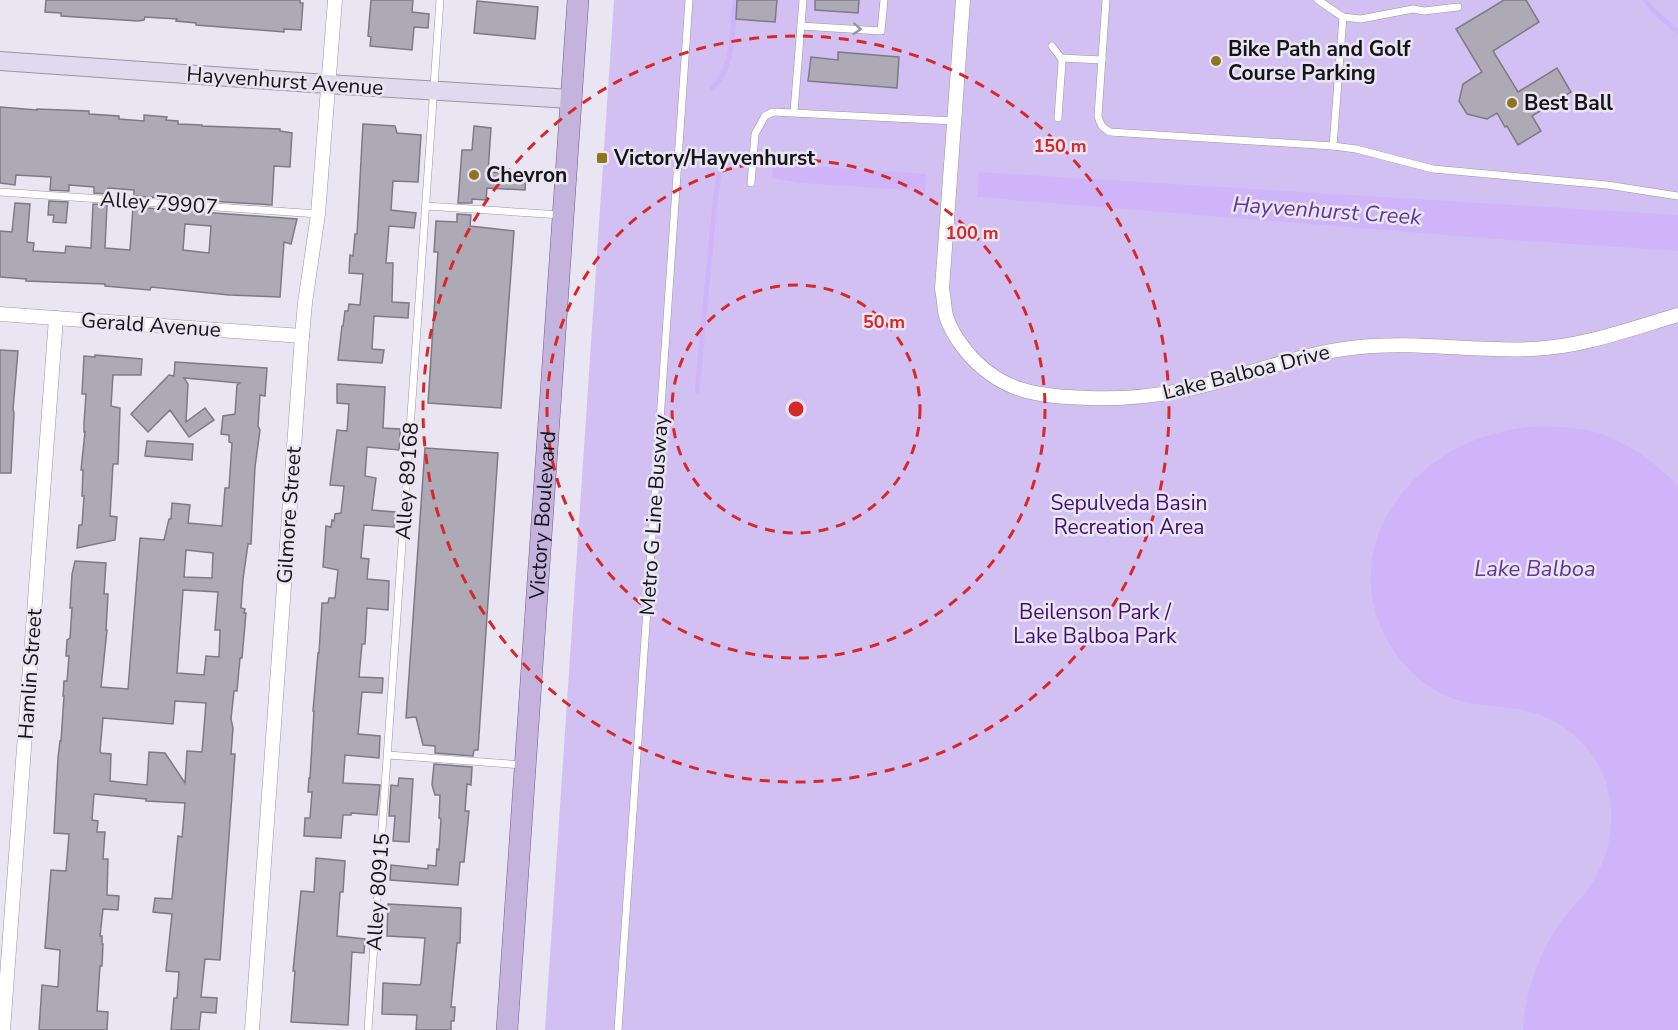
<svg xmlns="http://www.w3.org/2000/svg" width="1678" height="1030" viewBox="0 0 1678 1030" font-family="'Nunito Sans',sans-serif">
	<rect width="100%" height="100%" fill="#e9e5f2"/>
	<!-- green -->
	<polygon fill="#d3c0f3" points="614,0 1678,0 1678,1030 545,1030"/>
	<!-- water -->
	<g fill="#cfb4fa">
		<polygon points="773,165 811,166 926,174 925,191 801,183 772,178"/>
		<polygon points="979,172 1678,215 1678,251 1482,238 977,197"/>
		<path d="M 1538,426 C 1558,427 1580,427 1599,433 C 1629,443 1655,463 1678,485 L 1678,1030 L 1523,1030 C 1525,995 1536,962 1554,932 C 1563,916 1577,904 1588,889 C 1609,860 1617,821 1607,786 C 1594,742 1555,713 1510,708 C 1486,705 1463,705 1440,693 C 1419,682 1401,664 1389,643 C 1355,585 1370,520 1419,475 C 1453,444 1492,430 1538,426 Z"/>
	</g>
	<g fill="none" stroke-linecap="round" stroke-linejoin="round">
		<!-- stream -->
		<g stroke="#cfb4fa" stroke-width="5">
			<polyline points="1645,0 1653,10 1678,32"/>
			<path d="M 713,88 C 735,64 732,31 735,0"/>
			<polyline points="697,391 715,202 719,172"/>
		</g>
	</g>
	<!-- building -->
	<g fill="#ada9b5" stroke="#7e7a85" stroke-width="1.5" fill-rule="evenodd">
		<polygon points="46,0 300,0 300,3 303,3 301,30 284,29 284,32 196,25 196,23 176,21 177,19 145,17 144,20 138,21 61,16 61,13 45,12"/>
		<polygon points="371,0 413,0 412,12 429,14 428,28 414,27 412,50 370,46 371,37 368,36"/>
		<polygon points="737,0 777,0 775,22 736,19"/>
		<polygon points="815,0 859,0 858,13 815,10"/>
		<polygon points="1504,0 1526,0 1539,22 1493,51 1518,92 1557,68 1571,92 1532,116 1541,131 1518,145 1507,126 1505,127 1497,113 1487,119 1467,114 1459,101 1463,84 1482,72 1456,29"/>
		<polygon points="477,1 538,7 535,39 474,33"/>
		<polygon points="838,52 899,57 897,88 808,81 811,57 838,60"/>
		<polygon points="0,107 37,110 37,109 89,111 89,114 119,116 119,119 144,121 144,115 167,117 166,120 178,121 178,124 202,125 202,126 280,129 280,131 292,133 290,167 274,166 272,205 134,196 134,190 108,188 108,194 94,193 94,187 69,185 69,191 50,190 51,177 16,175 15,185 0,183"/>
		<polygon points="363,124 395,126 397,133 421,135 418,182 393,181 391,210 416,213 414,228 389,226 386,263 393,263 392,302 409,303 408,318 374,316 372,349 384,350 382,363 338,360 342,326 343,326 345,311 348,311 349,304 360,305 363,274 349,273 350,255 353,256 355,234 357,234"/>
		<polygon points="474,126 491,128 488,172 526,174 525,190 487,188 486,200 472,199 472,203 458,203 462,150 472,150"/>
		<polygon points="49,201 68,202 66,223 53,222 54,215 48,215"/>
		<path d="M 15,203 L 30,204 L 27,242 L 34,243 L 33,251 L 65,253 L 66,246 L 91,248 L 93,204 L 107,205 L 105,248 L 130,250 L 133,207 L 297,219 L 291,244 L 284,242 L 280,297 L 229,295 L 151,287 L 150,290 L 105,286 L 105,284 L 26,281 L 26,279 L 0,277 L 0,231 L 12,232 ZM 185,224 L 211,226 L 209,253 L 183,250 Z"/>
		<polygon points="457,214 471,215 470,226 514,231 501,408 428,403 438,252 434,252 436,221 457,222"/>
		<polygon points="0,350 18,351 13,409 14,413 11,473 0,473"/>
		<polygon points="95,355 142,359 141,375 113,375 111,406 120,408 118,464 113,464 110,516 117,517 115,540 77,548 79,525 82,525 84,496 82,496 83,470 81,470 85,432 84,432 84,423 86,394 82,394 84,356 95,357"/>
		<path d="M 175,362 L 267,368 L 265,396 L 260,395 L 258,426 L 260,430 L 255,467 L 251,544 L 248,544 L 243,579 L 241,608 L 245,609 L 244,613 L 246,613 L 242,658 L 240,658 L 237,691 L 234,691 L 231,719 L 233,728 L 231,754 L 235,754 L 220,960 L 205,959 L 201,997 L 217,998 L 216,1013 L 201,1012 L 199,1030 L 171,1030 L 174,998 L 177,998 L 179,972 L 166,971 L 172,914 L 153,912 L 155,898 L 172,899 L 178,836 L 182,837 L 185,803 L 146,801 L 146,799 L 94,794 L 92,820 L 98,821 L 97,832 L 105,832 L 103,859 L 108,859 L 107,895 L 119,896 L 118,910 L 103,909 L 100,936 L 102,936 L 102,944 L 103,944 L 102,966 L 100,966 L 97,1011 L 108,1012 L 107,1030 L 39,1030 L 42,985 L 58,987 L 60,950 L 45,948 L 51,870 L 66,871 L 69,834 L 54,833 L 58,758 L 60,741 L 61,741 L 64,696 L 63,696 L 64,681 L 67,681 L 69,656 L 66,656 L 67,640 L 70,638 L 72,608 L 70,608 L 72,574 L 75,561 L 106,563 L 104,594 L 108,594 L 106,630 L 107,630 L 101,687 L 128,689 L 140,538 L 164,540 L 169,519 L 171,519 L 172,503 L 190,505 L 188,523 L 222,526 L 225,488 L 229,488 L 232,443 L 229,442 L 229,435 L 221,434 L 223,416 L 235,414 L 237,385 L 240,383 L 184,378 L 188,384 L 186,422 L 205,408 L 214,420 L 189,437 L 170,410 L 148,432 L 131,414 L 169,375 L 174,376 ZM 186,550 L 213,553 L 212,578 L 184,577 ZM 183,590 L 218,592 L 215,630 L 220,630 L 219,657 L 206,656 L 204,675 L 177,673 ZM 175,701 L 206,703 L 202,752 L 187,751 L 185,783 L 165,753 L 149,752 L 147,785 L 110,781 L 111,754 L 101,753 L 100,751 L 103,718 L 173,724 Z"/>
		<polygon points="337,384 385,387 383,428 400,429 400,438 399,450 367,447 365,476 376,478 372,510 395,512 394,527 364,525 361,558 369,559 367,579 389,581 388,610 367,608 365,644 362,644 359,677 383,678 382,693 362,692 358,734 380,736 379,758 345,755 343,783 380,785 377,815 351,813 351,815 343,815 341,838 304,836 305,818 310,818 312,792 308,792 309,778 310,778 314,711 313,711 318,653 319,653 322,603 328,603 329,598 335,598 338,570 323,567 326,526 331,527 332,520 334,521 335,514 341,513 344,486 330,485 337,430 347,431 349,404 337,403"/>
		<polygon points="147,441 193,444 192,460 145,456"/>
		<polygon points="425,448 498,453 478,750 474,750 473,756 435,753 435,746 423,745 416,717 406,718"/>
		<polygon points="434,764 472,767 471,785 467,784 465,811 469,811 464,862 460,862 458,885 390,880 391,865 428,869 428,865 436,866 437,849 439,850 441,819 439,818 440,795 435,795 432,785"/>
		<polygon points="399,778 413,779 409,842 393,841 395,816 389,816 391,785 398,786"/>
		<polygon points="316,858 345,861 343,892 340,892 337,936 365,939 364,953 352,952 348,1025 291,1022 295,971 293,971 301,891 314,892"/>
		<polygon points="388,904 461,908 460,943 457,943 451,1007 455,1007 454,1021 451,1021 451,1030 416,1030 417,1015 382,1014 383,983 420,985 421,983 425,938 387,936"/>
	</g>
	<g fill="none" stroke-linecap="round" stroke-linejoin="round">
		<defs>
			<g id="service">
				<path d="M 1106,0 L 1098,116 C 1100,124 1102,128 1110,132 L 1333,146 L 1343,17"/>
				<polyline points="1318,0 1343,17 1361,19 1413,9 1424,11 1458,7"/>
				<polyline points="801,26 881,31 884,0"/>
				<polyline points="1052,46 1061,58 1062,62 1058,118"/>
				<polyline points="1061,58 1102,60"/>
				<polyline points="794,112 803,0"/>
				<polyline points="1333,146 1356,149 1433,169 1607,185 1678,196"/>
				<polyline points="751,183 755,134 765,116 773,112 954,121"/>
				<polyline points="0,192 318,214"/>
				<polyline points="426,206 561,215"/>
				<polyline points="388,755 523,765"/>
				<polyline points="368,1030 440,0"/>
				<polyline points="618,1030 689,0"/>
			</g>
			<g id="minor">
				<path d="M 963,0 L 942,289 C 944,298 944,307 946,316 C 950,329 958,341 966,351 C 1001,393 1038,396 1088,398 C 1118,399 1149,397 1179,391 C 1240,379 1297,353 1360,347 C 1417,341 1475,352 1532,349 C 1582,347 1630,329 1678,315"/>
				<polyline points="0,314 302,336"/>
				<polyline points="3,1030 56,318"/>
				<polyline points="252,1030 302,336 305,303 318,214 335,0"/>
			</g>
			<polyline id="secondary" points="0,61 327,84 571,99"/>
			<g id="primary">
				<path id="s1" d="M 507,1030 L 578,0"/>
			</g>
		</defs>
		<!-- service casing -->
		<use href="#service" stroke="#9995a1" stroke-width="8"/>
		<!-- minor casing -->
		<use href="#minor" stroke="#9995a1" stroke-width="15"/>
		<!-- secondary casing -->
		<use href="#secondary" stroke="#9995a1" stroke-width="20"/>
		<!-- primary casing -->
		<use href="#primary" stroke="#6d5a8a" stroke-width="22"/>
		<!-- service -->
		<use href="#service" stroke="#fff" stroke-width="7"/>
		<!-- minor -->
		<use href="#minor" stroke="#fff" stroke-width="14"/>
		<!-- secondary -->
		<use href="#secondary" stroke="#e1d9ee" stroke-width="18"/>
		<!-- primary -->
		<use href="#primary" stroke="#c4b3dd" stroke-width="21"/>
	</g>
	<!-- one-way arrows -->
	<defs><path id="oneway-chevron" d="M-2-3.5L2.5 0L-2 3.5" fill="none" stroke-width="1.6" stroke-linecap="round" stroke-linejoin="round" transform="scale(1.5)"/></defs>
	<use stroke="#969597" href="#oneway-chevron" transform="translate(857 29) rotate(4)"/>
	<!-- distance rings -->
	<g fill="none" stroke="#d62828" stroke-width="3" stroke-dasharray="10 8">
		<circle cx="796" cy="409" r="124"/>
		<circle cx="796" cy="409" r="249"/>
		<circle cx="796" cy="409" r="373"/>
	</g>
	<!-- markers -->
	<g fill="#90761b" stroke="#e9e5f2" stroke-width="2">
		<circle cx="1216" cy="61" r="6"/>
		<circle cx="1512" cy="103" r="6"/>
		<rect x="596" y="152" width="12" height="12" rx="3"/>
		<circle cx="474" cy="175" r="6"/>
	</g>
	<g text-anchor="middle" stroke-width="5" stroke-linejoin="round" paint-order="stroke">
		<!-- poi labels -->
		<g font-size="21" font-weight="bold" fill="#151418" stroke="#e9e5f2" text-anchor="start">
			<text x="1228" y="56">Bike Path and Golf<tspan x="1228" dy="24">Course Parking</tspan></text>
			<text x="1524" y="110">Best Ball</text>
			<text x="614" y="165">Victory/Hayvenhurst</text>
			<text x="486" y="182">Chevron</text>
		</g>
		<!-- street labels -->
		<g font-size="21" fill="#151418" stroke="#e9e5f2">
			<text transform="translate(285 81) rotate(4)" y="7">Hayvenhurst Avenue</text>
			<text transform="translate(159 203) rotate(4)" y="7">Alley 79907</text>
			<text transform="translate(151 325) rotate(4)" y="7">Gerald Avenue</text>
			<text transform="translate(1246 372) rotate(-14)" y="7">Lake Balboa Drive</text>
			<text transform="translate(407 481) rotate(-86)" y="7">Alley 89168</text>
			<text transform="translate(289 515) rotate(-86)" y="7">Gilmore Street</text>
			<text dy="7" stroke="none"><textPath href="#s1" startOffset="516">Victory Boulevard</textPath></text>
			<text transform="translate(654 515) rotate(-86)" y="7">Metro G Line Busway</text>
			<text transform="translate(30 674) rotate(-86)" y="7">Hamlin Street</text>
			<text transform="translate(378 892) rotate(-86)" y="7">Alley 80915</text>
		</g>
		<!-- park labels -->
		<g font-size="21" fill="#430c72" stroke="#e9e5f2">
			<text x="1129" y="510">Sepulveda Basin<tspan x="1129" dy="24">Recreation Area</tspan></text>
			<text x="1095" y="619">Beilenson Park /<tspan x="1095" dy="24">Lake Balboa Park</tspan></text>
		</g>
		<!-- water labels -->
		<g font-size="22" font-style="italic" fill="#633598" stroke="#e9e5f2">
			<text transform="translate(1327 210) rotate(4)" y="8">Hayvenhurst Creek</text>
			<text x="1535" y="576">Lake Balboa</text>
		</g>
	</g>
	<circle cx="796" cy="409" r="9" fill="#d62828" stroke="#e9e5f2" stroke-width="3"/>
	<g font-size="18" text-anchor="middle" font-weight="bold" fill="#d62828" stroke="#e9e5f2" stroke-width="5" stroke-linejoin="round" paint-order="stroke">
		<text x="1060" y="152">150 m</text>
		<text x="972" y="239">100 m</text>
		<text x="884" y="328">50 m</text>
	</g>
</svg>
